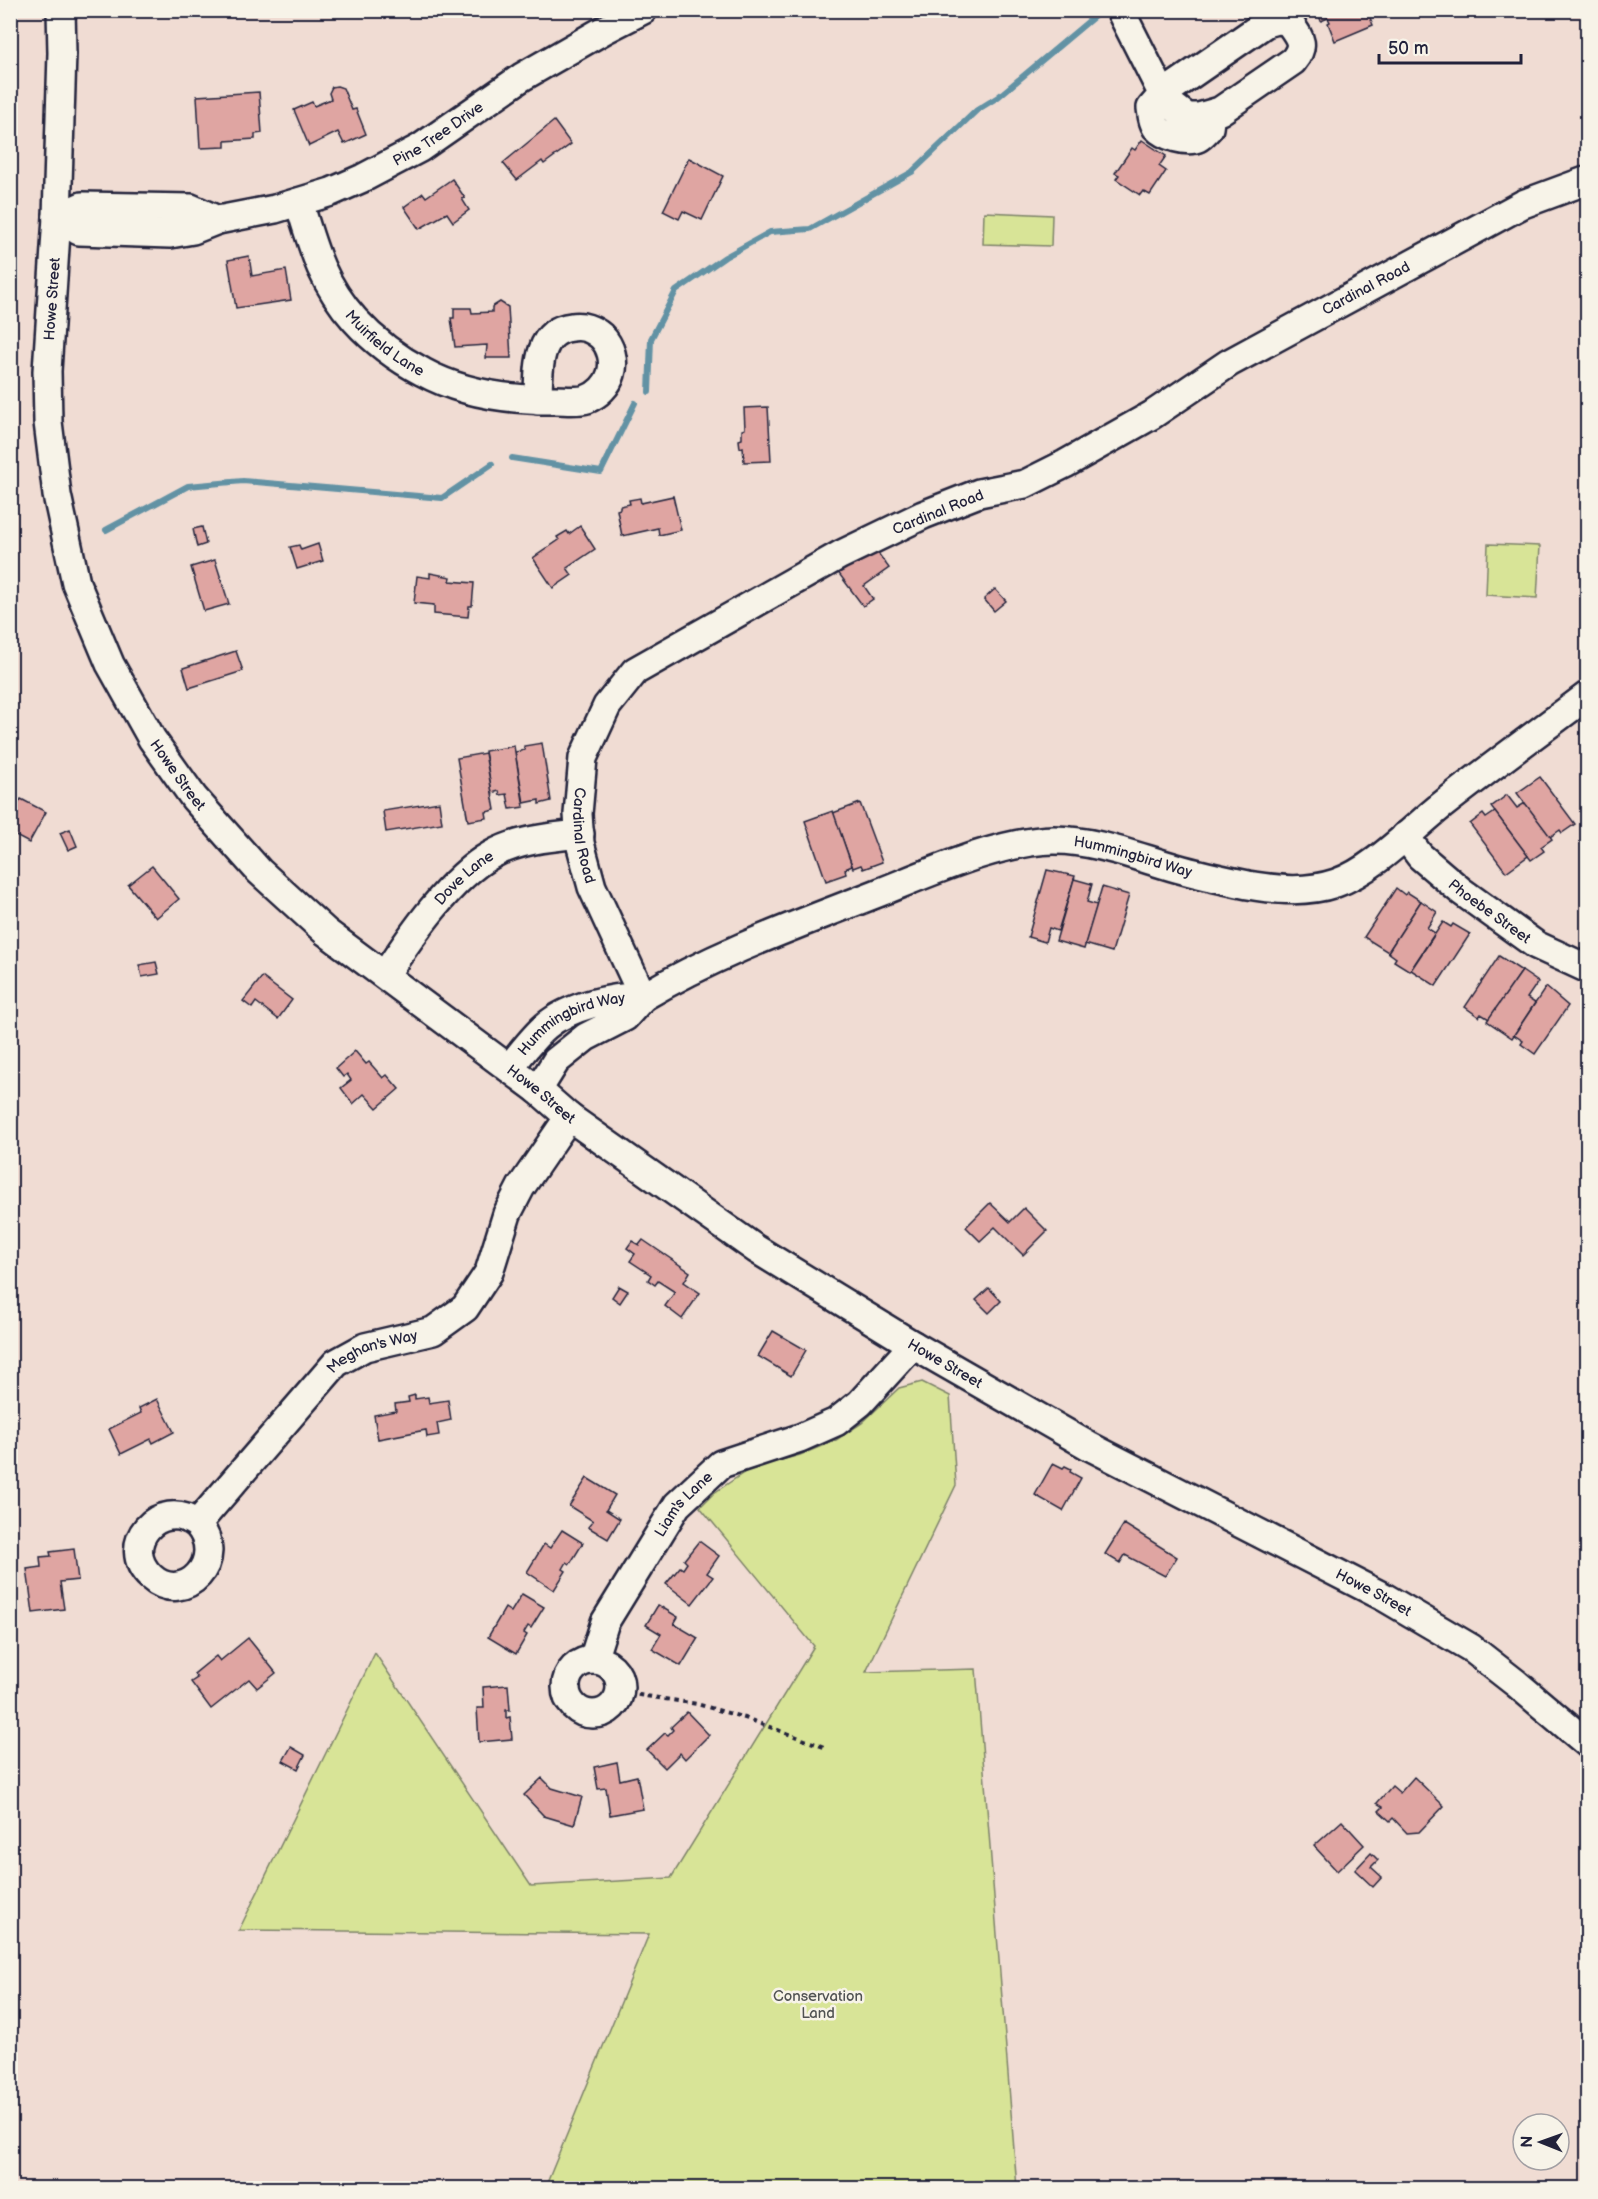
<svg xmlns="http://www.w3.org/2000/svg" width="1598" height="2199" viewBox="0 0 1598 2199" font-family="'Balsamiq Sans',sans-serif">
	<rect width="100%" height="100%" fill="#f0dcd3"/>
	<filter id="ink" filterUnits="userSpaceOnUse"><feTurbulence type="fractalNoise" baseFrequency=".0167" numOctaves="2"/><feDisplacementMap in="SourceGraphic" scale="12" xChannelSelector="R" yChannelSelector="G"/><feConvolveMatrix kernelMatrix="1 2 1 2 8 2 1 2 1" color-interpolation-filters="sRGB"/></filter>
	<g filter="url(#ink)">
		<!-- green -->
		<g fill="#d8e497" stroke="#7d8369" stroke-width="1.5">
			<polygon points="984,212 1052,215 1051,246 983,244"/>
			<polygon points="1488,544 1540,546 1537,598 1486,595"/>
			<polygon points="922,1382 950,1396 956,1485 866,1672 976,1669 1017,2188 545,2188 649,1934 239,1930 375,1653 531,1886 671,1878 814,1646 700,1507 714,1493 751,1468 800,1455 836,1440 862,1423 899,1388"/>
		</g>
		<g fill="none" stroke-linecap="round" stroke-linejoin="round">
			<!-- stream -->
			<g stroke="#6292a4" stroke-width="6">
				<polyline points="649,392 651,339 676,291 725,257 770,232 810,229 912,172 977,110 998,97 1102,10"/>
				<polyline points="512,458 601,472 635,403"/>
				<polyline points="106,530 188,486 243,481 442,498 492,464"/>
				<polyline points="10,571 13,569"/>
			</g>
		</g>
		<!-- building -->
		<g fill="#dfa5a2" stroke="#22223b" stroke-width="1.5">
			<polygon points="1317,10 1367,10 1373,25 1335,41 1328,23 1330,22 1328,18 1321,21"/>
			<polygon points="337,86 343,88 352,110 356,109 366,134 344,144 338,132 309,146 294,110 312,102 314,106 331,99 329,93 332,87"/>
			<polygon points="259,92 262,133 255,134 255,139 225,141 225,147 200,148 197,96"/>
			<polygon points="554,121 571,144 544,164 542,161 517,180 503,163"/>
			<polygon points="1142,140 1166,156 1159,166 1166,171 1150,195 1143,191 1140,195 1116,179 1119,175 1115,173 1132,148 1135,150"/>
			<polygon points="689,158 723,176 702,220 683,211 679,219 663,211"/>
			<polygon points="452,179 465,198 462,199 469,210 453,222 447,213 419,229 404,207 423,193 426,197"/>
			<polygon points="249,256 252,276 286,270 291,300 236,308 228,260"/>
			<polygon points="500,302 508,307 511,358 486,358 487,345 455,347 451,318 454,318 454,308 471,308 472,313 492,312 492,307"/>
			<polygon points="768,407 771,461 744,462 743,447 740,448 739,440 742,439 742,430 745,429 744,408"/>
			<polygon points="673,496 681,530 659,535 658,528 622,536 617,510 620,509 620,506 630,504 629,500 640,498 641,503"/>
			<polygon points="580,526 595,549 567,568 572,575 553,588 533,558 559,540 557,537 567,531 569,534"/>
			<polygon points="202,527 206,544 197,547 193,529"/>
			<polygon points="318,544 323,561 297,569 290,547 299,545 301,550"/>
			<polygon points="872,545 889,568 864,586 873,599 863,606 837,571"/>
			<polygon points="215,560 229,604 204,611 191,567"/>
			<polygon points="430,573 451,577 450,581 474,583 472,606 469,606 468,617 434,614 434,605 414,603 417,576 430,578"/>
			<polygon points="995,589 1006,601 994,611 984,599"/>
			<polygon points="236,651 243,671 189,688 183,668"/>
			<polygon points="542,743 551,801 539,804 539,800 524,803 515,752 525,750 524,746"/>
			<polygon points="514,746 524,807 510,809 507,794 500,795 499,791 492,793 485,751"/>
			<polygon points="485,753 495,810 486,812 487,818 468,821 457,758"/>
			<polygon points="1540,777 1575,824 1562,833 1560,830 1550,837 1517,793"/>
			<polygon points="1507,795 1517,808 1525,803 1552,839 1541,847 1544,851 1531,860 1491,807"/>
			<polygon points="21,799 46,812 29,843 10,833 10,817"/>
			<polygon points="439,802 442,823 386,832 383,811"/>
			<polygon points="860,803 882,862 863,869 861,865 853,868 833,813"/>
			<polygon points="833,811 852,866 845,869 846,874 826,881 805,821"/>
			<polygon points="1495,812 1528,856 1506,872 1470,824 1483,814 1486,818"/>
			<polygon points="70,829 77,846 68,850 60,833"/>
			<polygon points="152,866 179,899 156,918 128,885"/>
			<polygon points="1047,870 1075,876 1058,931 1049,928 1045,942 1028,937"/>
			<polygon points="1074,879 1092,884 1087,902 1097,905 1084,949 1056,941"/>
			<polygon points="1102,887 1129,895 1112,952 1085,944"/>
			<polygon points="1396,888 1405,895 1407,892 1421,901 1388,952 1364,937"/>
			<polygon points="1421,901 1437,912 1427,928 1435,933 1410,971 1394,961 1396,958 1388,952"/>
			<polygon points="1443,922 1451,927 1453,924 1470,934 1436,986 1411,970"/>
			<polygon points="1499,956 1522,971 1489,1019 1481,1014 1479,1017 1465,1007"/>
			<polygon points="156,962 159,974 142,977 139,965"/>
			<polygon points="1522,971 1538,982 1527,998 1535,1003 1512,1038 1487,1021"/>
			<polygon points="262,977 292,1000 278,1019 256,1002 252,1008 243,1001"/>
			<polygon points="1546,987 1568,1006 1535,1054 1521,1044 1523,1041 1514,1035"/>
			<polygon points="355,1051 366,1064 369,1062 383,1078 387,1075 399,1089 377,1108 364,1094 353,1104 341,1088 351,1080 347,1074 343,1077 336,1068"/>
			<polygon points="990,1203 1010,1222 1024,1208 1047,1231 1023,1255 995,1227 980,1241 966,1227"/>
			<polygon points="643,1240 690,1272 684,1282 700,1293 682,1319 665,1306 675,1292 658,1281 655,1285 648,1280 651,1275 630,1261 635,1254 627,1248 632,1241 639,1245"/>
			<polygon points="619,1286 628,1291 620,1303 612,1297"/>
			<polygon points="989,1288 1001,1301 989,1313 976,1300"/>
			<polygon points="773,1331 806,1350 791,1376 758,1356"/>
			<polygon points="415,1395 415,1399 428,1397 429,1403 448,1400 451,1420 437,1423 439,1435 427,1437 426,1430 378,1439 374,1415 396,1411 395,1404 409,1402 408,1397"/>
			<polygon points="157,1399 174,1432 153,1443 151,1439 121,1454 109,1429 141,1413 139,1408"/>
			<polygon points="1053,1463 1063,1468 1065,1466 1071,1469 1070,1472 1081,1478 1063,1511 1035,1495"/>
			<polygon points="587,1478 615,1495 606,1510 620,1519 608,1539 588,1527 593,1521 569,1506"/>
			<polygon points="1124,1524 1177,1557 1165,1576 1125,1555 1120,1563 1105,1554"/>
			<polygon points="562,1530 583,1543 570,1564 567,1562 563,1569 566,1571 554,1590 527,1572 544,1544 550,1548"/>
			<polygon points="699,1541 719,1556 707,1573 713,1577 692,1604 666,1584 680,1567 683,1569 687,1563 684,1560"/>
			<polygon points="74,1549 78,1580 60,1582 64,1609 33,1613 27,1569 41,1567 40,1557 51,1556 50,1552"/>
			<polygon points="522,1594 544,1607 531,1628 528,1626 524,1633 527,1635 516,1654 488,1637 505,1608 511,1612"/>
			<polygon points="658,1605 678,1617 674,1624 698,1638 681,1666 652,1649 661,1634 646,1625"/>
			<polygon points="248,1638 276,1673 257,1688 249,1679 211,1709 191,1682 197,1678 194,1674 216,1656 220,1661"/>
			<polygon points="508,1685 510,1710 506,1710 506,1718 510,1717 512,1739 479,1742 477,1708 484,1708 483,1687"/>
			<polygon points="687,1712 709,1735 685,1759 680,1753 665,1768 647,1750 665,1733 668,1735 673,1730 671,1727"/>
			<polygon points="291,1747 305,1755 298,1769 283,1761"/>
			<polygon points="617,1762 620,1780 637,1776 643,1809 610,1815 606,1788 598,1789 594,1767"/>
			<polygon points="1414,1777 1444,1806 1419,1832 1407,1833 1393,1818 1390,1821 1379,1811 1383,1807 1377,1803 1392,1786 1400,1793"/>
			<polygon points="542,1778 552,1788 582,1797 574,1825 544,1816 524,1795"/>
			<polygon points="1342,1821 1364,1845 1337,1871 1314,1846"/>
			<polygon points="1371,1853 1378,1860 1371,1867 1382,1877 1373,1887 1355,1870"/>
		</g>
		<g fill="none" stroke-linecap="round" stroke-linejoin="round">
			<defs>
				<g id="minor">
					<path id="s1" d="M 61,10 L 62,53 L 57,217 L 47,371 L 48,422 L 57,495 L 76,583 L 110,664 L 152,739 L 194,798 L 259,871 L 326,932 L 538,1090 L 569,1117 L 756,1249 L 913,1345 L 1089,1446 L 1384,1597 L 1471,1648 L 1517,1684 L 1588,1744"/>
					<path d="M 1120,10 L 1122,14 L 1166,101 L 1187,117 L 1199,117 L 1220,111 L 1293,61 C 1307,44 1299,37 1288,21 L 1277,20 L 1266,23 L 1163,94 L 1151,108 C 1152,115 1152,121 1156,127 C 1164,136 1187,143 1198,138 C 1202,136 1206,131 1209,128 L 1211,114"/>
					<path id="s2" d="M 1588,180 L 1523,204 L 1229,363 L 1152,415 L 1065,464 L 1025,484 L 979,493 L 923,515 L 840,555 L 635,671 L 607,706 L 583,758 L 578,814 L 580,843 L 592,887 L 643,997 C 717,953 799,924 878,893 C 929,873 999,841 1054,840 C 1095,840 1137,857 1176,868 C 1200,875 1224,880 1248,885 C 1278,890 1306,893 1336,883 C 1372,871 1411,830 1441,806 C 1489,768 1539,732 1588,695"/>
					<path id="s3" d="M 299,202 C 313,249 322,283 355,320 C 374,341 398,359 423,372 C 463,394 510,400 555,400 C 565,400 577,402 587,399 C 598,395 608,385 611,374 C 615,361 611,346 601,336 C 593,329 582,325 572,327 C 535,331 539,373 538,400"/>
					<path id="s4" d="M 57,217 L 79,231 L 170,234 L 193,230 L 218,220 L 275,209 L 331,192 L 363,178 L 420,148 L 522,77 L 604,30 L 643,10"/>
					<polyline points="57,217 82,206 191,208 218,220"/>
					<path id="s5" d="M 1405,836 L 1420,856 L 1461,891 L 1536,945 L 1588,969"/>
					<path id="s6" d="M 385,975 C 410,937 450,878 491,855 C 517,840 550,837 580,834"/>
					<path id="s7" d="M 509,1068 C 521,1054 532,1038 546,1026 C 569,1006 614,996 643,997 L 625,1017 L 586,1037 L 556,1061 L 538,1090"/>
					<path id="s8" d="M 197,1524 C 229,1559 184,1607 151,1577 C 117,1546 159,1496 197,1524 L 336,1363 L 365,1347 L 433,1331 L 465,1308 L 489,1272 L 507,1214 L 521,1187 L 569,1117"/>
					<circle cx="593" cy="1687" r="27"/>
					<path id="s9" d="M 593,1660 L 605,1622 L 677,1505 L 721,1464 L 800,1438 L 836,1422 L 860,1403 L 913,1345"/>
				</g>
			</defs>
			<!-- minor casing -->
			<use href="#minor" stroke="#22223b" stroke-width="32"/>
			<!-- path -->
			<polyline stroke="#22223b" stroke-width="4" stroke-dasharray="4.5 4.5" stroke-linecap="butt" points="620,1692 697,1704 745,1718 824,1747"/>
			<!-- minor -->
			<use href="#minor" stroke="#f7f3e8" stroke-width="27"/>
		</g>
	</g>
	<g text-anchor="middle" stroke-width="5" stroke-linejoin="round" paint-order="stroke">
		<!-- street labels -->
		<g font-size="15" fill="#22223b" stroke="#f7f3e8">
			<text dy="5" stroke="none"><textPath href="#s4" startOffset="406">Pine Tree Drive</textPath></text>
			<text transform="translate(1366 288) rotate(-28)" y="5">Cardinal Road</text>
			<text transform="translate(52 299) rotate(-86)" y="5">Howe Street</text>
			<text dy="5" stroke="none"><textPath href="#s3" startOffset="170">Muirfield Lane</textPath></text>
			<text transform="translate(938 512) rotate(-22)" y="5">Cardinal Road</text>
			<text dy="5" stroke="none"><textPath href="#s1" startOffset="794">Howe Street</textPath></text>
			<text dy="5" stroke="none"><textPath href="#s2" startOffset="1256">Cardinal Road</textPath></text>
			<text dy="5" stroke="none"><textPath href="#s2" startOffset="1953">Hummingbird Way</textPath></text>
			<text dy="5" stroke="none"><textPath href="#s6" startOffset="126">Dove Lane</textPath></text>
			<text dy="5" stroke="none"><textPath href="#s5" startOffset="114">Phoebe Street</textPath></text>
			<text dy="5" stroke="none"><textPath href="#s7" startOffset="80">Hummingbird Way</textPath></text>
			<text dy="5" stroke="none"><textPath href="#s1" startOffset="1280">Howe Street</textPath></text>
			<text dy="5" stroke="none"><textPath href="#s8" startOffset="470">Meghan's Way</textPath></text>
			<text dy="5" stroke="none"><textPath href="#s1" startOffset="1766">Howe Street</textPath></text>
			<text dy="5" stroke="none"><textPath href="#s9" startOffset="182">Liam's Lane</textPath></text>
			<text dy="5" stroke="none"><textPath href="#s1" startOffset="2252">Howe Street</textPath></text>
		</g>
		<!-- park labels -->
		<g font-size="15" fill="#505252" stroke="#f7f3e8">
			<text x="818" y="2001">Conservation<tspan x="818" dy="17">Land</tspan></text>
		</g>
	</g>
	<!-- margin -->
	<rect width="1598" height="2199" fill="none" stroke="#f7f3e8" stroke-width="36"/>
	<rect x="18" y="18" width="1562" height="2163" fill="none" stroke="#22223b" stroke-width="2" filter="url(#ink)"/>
	<!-- north arrow -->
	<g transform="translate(1541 2142) rotate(271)"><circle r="28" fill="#f7f3e8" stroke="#a29fa3" stroke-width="1.5"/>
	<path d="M0-4.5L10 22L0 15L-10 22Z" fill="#22223b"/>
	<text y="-9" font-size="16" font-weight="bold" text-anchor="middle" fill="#22223b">N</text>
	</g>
	<!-- scale -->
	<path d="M1379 54v9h142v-9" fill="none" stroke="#22223b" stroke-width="3"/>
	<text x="1388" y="54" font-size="18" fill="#22223b" stroke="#f7f3e8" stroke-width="4.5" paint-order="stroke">50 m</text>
</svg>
